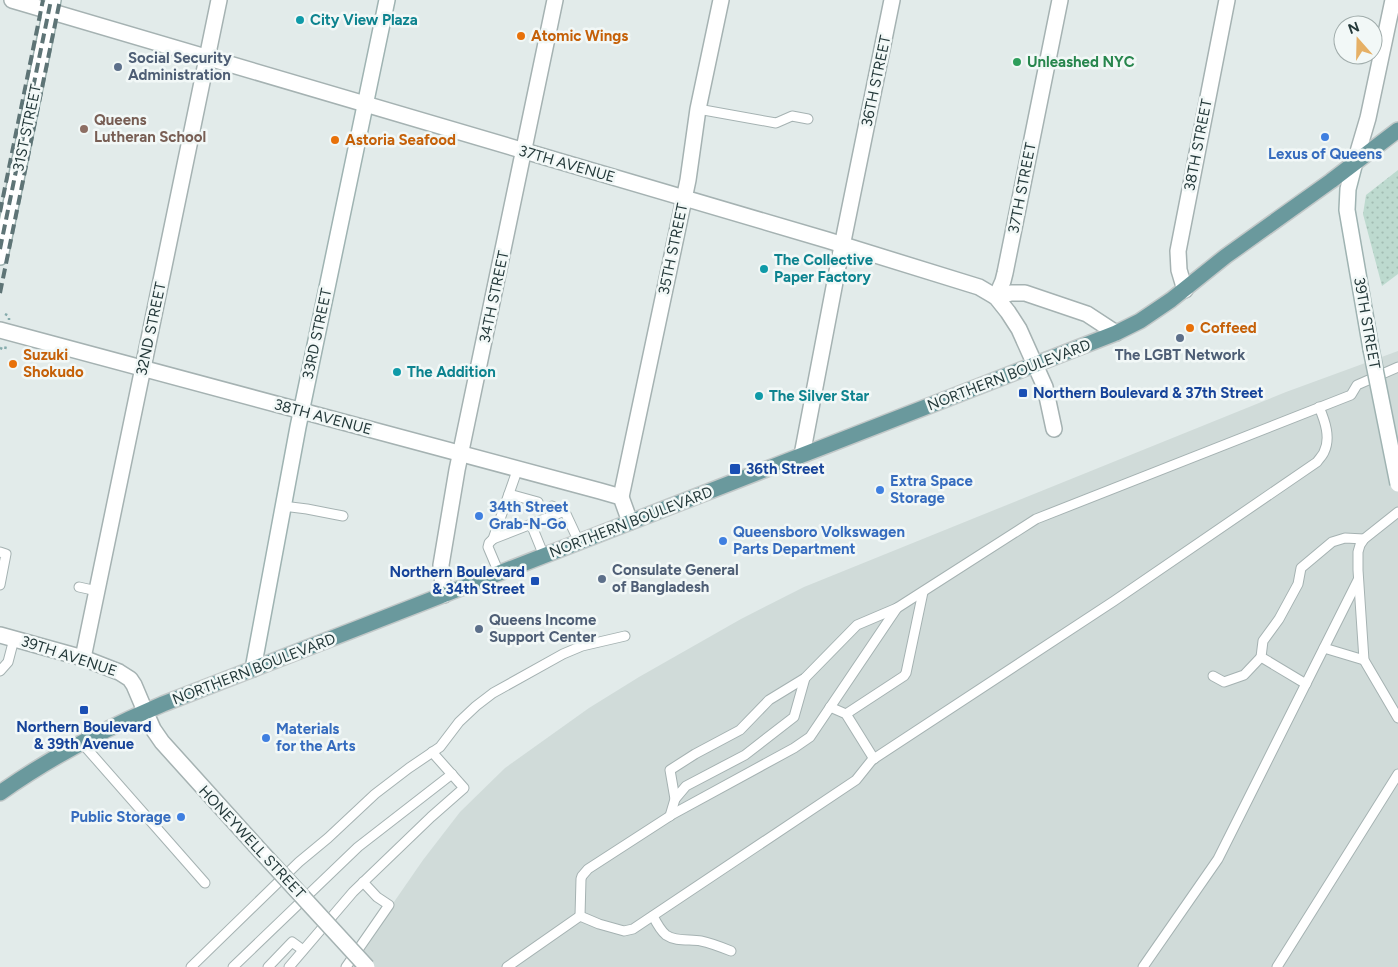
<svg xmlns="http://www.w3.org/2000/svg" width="1398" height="967" viewBox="0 0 1398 967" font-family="Figtree,sans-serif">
	<defs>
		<pattern id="grass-dots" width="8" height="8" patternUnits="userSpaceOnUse" patternTransform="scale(1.25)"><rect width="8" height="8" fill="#bddacf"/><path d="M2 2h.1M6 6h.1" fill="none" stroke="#a2bcb2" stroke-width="1.8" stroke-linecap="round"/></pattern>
	</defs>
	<rect width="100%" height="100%" fill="#e2ebea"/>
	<!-- built -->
	<polygon fill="#d0dbd9" points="1398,351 1398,967 349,967 423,860 460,812 505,768 589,708 639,677 741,619 804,587 1286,392"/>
	<!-- grass -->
	<polygon fill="url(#grass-dots)" points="1398,170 1398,274 1382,286 1363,214 1366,195"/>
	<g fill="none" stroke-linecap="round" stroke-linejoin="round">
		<defs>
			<g id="service">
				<polyline points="698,109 776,123 792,116 808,119"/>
				<polyline points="509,494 538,502"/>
				<polyline points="283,506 307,509 343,516"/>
				<polyline points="552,506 566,514 579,542"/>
				<polyline points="1398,512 1364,539 1360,545 1358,552 1358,570 1364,660 1398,718"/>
				<polyline points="531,524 544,556"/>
				<polyline points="493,539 562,512"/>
				<polyline points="0,552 6,554 0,585"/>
				<polyline points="499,573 488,547 489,543 493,539 518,468"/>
				<polyline points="79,587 97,591"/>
				<polyline points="1324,648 1364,660"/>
				<polyline points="0,671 8,662 14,639"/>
				<polyline points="1213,676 1224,682 1244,675 1261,657"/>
				<polyline points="1306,684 1261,657 1263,641 1279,619 1298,584 1301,568 1332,542 1345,538 1364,539"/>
				<polyline points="830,707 846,714 874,759"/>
				<polyline points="846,714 904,676 906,673 923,592"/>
				<polyline points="81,742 205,883"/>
				<polyline points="675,799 686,786 745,755 794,717 805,678"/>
				<polyline points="670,816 675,799 670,770 695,754 740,730 769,700 805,678 857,625 897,608 1036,519 1351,395 1357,385 1398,367"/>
				<path d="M 580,916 L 599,924 L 624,931 L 633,929 L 856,780 L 872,760 L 1114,601 L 1317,462 C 1319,459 1323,455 1324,452 C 1331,438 1325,421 1319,407"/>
				<polyline points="580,916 581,879 582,876 588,869 673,814 794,748 810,737 897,608"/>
				<path d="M 653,916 C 656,922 660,930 666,935 C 676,942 690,939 701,941 C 711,943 721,947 731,951"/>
				<polyline points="191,967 299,862 328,838 375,794 409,768 440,747 459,722 476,706 493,693 563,654 582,646 625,636"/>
				<polyline points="233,967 358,847 452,774"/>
				<polyline points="268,967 292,942 303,950"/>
				<polyline points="289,967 353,892 431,817 464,788 432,752"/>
				<polyline points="346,967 389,905 377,897 363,882"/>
				<polyline points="507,967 580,916"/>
				<polyline points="1143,967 1218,859 1358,580"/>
				<polyline points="1277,967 1398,774"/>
			</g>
			<g id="minor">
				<polyline points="12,0 827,240 979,287 996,297 1008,312 1019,329 1045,387 1054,429"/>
				<polyline points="1185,290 1179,270 1178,251 1227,0"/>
				<polyline points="996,297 1003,281 1005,273 1060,0"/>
				<polyline points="996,297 1011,293 1025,293 1087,314 1116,333"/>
				<polyline points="0,330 600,491 621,497 630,522"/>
				<polyline points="802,455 839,261 892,0"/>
				<polyline points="621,497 688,180 698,109 721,0"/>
				<polyline points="444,595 441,565 457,470 555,0"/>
				<polyline points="0,635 83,658 119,672 130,679 134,685 145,711"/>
				<polyline points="83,658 219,0"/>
			</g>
			<g id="tertiary">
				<polyline points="1355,162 1368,118 1393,0"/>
				<polyline points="145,711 153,729 162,742 255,845"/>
			</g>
			<g id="secondary">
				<polyline points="1355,162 1348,189 1347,210 1371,349"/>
				<polyline points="0,257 53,0"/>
				<polyline points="253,669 298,427 387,0"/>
			</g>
			<path id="primary" d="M 0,793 C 51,757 106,728 163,704 L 1116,333 L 1140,321 L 1171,300 L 1226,256 L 1331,181 L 1398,130"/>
		</defs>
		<!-- service casing -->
		<use href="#service" stroke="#a5b2b2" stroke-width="11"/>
		<!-- minor casing -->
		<use href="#minor" stroke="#a5b2b2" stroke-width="18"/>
		<!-- tertiary casing -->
		<use href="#tertiary" stroke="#a5b2b2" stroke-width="18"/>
		<!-- secondary casing -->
		<use href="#secondary" stroke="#9fb3b2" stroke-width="18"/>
		<!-- primary casing -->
		<use href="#primary" stroke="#c2c8c8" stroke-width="18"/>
		<!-- path -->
		<g stroke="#85abac" stroke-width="2.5" stroke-dasharray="2.5 4" stroke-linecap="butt">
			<polyline points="5,314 9,316 9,320"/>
			<polyline points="0,348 5,350 6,345"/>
		</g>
		<!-- service -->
		<use href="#service" stroke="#fff" stroke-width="9"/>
		<!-- minor -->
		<use href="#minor" stroke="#fff" stroke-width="15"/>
		<!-- tertiary -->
		<use href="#tertiary" stroke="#fff" stroke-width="15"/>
		<!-- secondary -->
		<use href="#secondary" stroke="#fff" stroke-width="15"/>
		<!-- primary -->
		<use href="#primary" stroke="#6a999d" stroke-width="15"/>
		<!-- rail -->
		<g stroke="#5e7476" stroke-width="4" stroke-dasharray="10 5" stroke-linecap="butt">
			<polyline points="0,212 43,0"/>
			<polyline points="0,249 51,0"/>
			<polyline points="0,293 60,0"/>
		</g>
		<defs>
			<polyline id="tertiary-bridge" points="255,845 367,967"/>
			<polyline id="secondary-bridge" points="1371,349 1398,484"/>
		</defs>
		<!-- tertiary-bridge casing -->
		<use href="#tertiary-bridge" stroke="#a5b2b2" stroke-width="18" stroke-linecap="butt"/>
		<!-- secondary-bridge casing -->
		<use href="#secondary-bridge" stroke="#9fb3b2" stroke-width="18" stroke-linecap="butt"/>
		<!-- tertiary-bridge -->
		<use href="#tertiary-bridge" stroke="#fff" stroke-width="15"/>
		<!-- secondary-bridge -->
		<use href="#secondary-bridge" stroke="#fff" stroke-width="15"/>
	</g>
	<!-- markers -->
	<g fill="#0f9aa8" stroke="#f2f8f7" stroke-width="2">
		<circle cx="300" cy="20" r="5"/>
		<circle cx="764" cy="269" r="5"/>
		<circle cx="397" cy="372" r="5"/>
		<circle cx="759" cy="396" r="5"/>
	</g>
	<g fill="#e8710a" stroke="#f2f8f7" stroke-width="2">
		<circle cx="521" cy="36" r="5"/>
		<circle cx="335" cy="140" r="5"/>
		<circle cx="1190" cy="328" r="5"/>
		<circle cx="13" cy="364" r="5"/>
	</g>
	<circle fill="#2e9e5b" stroke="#f2f8f7" stroke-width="2" cx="1017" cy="62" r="5"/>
	<g fill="#5c6f8a" stroke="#f2f8f7" stroke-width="2">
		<circle cx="118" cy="67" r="5"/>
		<circle cx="1180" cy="338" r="5"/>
		<circle cx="602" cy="579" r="5"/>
		<circle cx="479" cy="629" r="5"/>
	</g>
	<circle fill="#8d6e63" stroke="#f2f8f7" stroke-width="2" cx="84" cy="129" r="5"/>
	<g fill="#3f7fe0" stroke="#f2f8f7" stroke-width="2">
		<circle cx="1325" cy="137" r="5"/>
		<circle cx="880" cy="490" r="5"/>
		<circle cx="479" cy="516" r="5"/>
		<circle cx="723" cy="541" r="5"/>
		<circle cx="266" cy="738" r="5"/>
		<circle cx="181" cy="817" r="5"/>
	</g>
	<g fill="#1a4fb4" stroke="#f2f8f7" stroke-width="2">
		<rect x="1018" y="388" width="10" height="10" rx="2.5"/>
		<rect x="729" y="463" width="12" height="12" rx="2.5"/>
		<rect x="530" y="576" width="10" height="10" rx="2.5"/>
		<rect x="79" y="705" width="10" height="10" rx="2.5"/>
	</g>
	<g text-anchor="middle" stroke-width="5" stroke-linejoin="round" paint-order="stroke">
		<!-- culture labels -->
		<g font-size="15" font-weight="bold" fill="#0d838f" stroke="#f2f8f7" text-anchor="start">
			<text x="310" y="25">City View Plaza</text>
			<text x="774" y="265">The Collective<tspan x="774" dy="17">Paper Factory</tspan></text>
			<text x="407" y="377">The Addition</text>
			<text x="769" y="401">The Silver Star</text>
		</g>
		<!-- food labels -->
		<g font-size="15" font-weight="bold" fill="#c56008" stroke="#f2f8f7" text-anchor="start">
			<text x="531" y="41">Atomic Wings</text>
			<text x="345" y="145">Astoria Seafood</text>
			<text x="1200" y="333">Coffeed</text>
			<text x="23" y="360">Suzuki<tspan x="23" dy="17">Shokudo</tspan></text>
		</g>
		<!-- service labels -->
		<g font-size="15" font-weight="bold" fill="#4e5e75" stroke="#f2f8f7" text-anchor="start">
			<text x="128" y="63">Social Security<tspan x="128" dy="17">Administration</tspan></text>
			<text x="1180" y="360" text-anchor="middle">The LGBT Network</text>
			<text x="612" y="575">Consulate General<tspan x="612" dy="17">of Bangladesh</tspan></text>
			<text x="489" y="625">Queens Income<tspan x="489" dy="17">Support Center</tspan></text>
		</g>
		<!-- leisure labels -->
		<g font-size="15" font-weight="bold" fill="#27864d" stroke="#f2f8f7" text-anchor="start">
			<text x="1027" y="67">Unleashed NYC</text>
		</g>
		<!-- street labels -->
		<g font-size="15" fill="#24393a" stroke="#f2f8f7">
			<text transform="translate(876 81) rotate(-78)" y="5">36TH STREET</text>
			<text transform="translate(27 128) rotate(-78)" y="5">31ST STREET</text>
			<text transform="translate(1198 145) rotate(-79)" y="5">38TH STREET</text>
			<text transform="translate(567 164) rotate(16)" y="5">37TH AVENUE</text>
			<text transform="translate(1022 188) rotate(-79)" y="5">37TH STREET</text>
			<text transform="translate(673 249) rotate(-78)" y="5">35TH STREET</text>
			<text transform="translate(494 297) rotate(-78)" y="5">34TH STREET</text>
			<text transform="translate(1367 323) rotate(80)" y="5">39TH STREET</text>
			<text transform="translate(151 329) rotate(-78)" y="5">32ND STREET</text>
			<text transform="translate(317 334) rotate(-78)" y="5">33RD STREET</text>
			<text transform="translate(1009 375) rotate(-21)" y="5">NORTHERN BOULEVARD</text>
			<text transform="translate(323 417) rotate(15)" y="5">38TH AVENUE</text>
			<text transform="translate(631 522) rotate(-21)" y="5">NORTHERN BOULEVARD</text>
			<text transform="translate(69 656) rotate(18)" y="5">39TH AVENUE</text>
			<text transform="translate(254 669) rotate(-21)" y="5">NORTHERN BOULEVARD</text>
			<text transform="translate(252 842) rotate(47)" y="5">HONEYWELL STREET</text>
		</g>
		<!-- education labels -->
		<g font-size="15" font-weight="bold" fill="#785e54" stroke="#f2f8f7" text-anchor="start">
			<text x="94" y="125">Queens<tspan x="94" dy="17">Lutheran School</tspan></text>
		</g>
		<!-- shop labels -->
		<g font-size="15" font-weight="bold" fill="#366cbe" stroke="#f2f8f7" text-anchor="start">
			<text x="1325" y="159" text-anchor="middle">Lexus of Queens</text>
			<text x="890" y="486">Extra Space<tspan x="890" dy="17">Storage</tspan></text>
			<text x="489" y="512">34th Street<tspan x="489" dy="17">Grab-N-Go</tspan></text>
			<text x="733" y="537">Queensboro Volkswagen<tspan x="733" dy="17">Parts Department</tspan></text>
			<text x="276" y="734">Materials<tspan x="276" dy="17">for the Arts</tspan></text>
			<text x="171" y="822" text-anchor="end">Public Storage</text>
		</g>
		<!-- transit labels -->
		<g font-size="15" font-weight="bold" fill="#164399" stroke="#f2f8f7" text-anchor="start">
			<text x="1033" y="398">Northern Boulevard &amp; 37th Street</text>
			<text x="746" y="474">36th Street</text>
			<text x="525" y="577" text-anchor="end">Northern Boulevard<tspan x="525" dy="17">&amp; 34th Street</tspan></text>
			<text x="84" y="732" text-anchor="middle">Northern Boulevard<tspan x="84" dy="17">&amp; 39th Avenue</tspan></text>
		</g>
	</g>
	<!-- north arrow -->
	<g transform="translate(1358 40) rotate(340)"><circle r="24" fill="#f2f8f7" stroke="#a0acab"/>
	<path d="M0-4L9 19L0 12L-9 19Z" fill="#e6b065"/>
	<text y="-8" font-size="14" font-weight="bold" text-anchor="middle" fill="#24393a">N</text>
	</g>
</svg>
